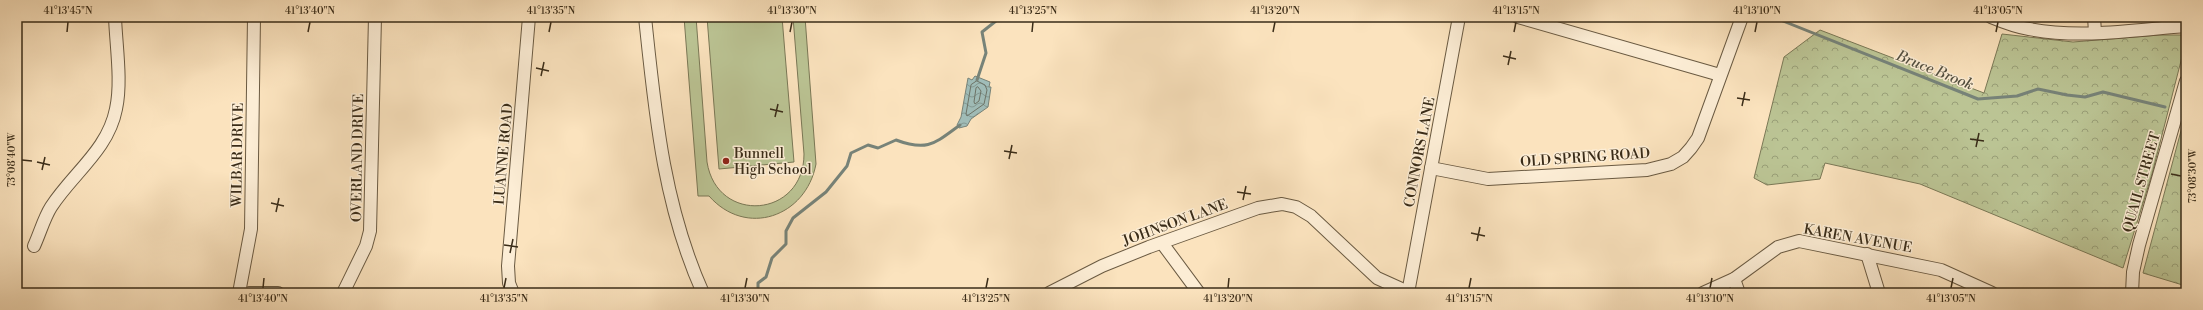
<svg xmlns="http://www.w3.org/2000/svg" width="2203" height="310" viewBox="0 0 2203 310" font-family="'Libre Bodoni',serif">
	<defs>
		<pattern id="park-crowns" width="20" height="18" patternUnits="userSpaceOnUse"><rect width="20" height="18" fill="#bbc494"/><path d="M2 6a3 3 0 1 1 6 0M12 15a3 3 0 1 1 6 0" fill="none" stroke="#999f78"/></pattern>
		<pattern id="water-waves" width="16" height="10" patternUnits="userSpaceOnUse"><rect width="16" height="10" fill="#a0bdb9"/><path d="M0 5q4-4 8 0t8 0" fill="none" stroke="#839a95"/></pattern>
	</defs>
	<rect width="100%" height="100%" fill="#fbe3be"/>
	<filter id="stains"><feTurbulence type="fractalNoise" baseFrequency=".005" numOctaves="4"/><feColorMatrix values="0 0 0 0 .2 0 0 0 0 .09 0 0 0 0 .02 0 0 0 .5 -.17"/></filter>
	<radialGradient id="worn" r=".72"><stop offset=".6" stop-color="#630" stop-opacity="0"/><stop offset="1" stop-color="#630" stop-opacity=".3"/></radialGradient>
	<!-- grass -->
	<g fill="#bbc494" stroke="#7a7856">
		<path d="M 684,17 L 696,17 L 707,162 C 717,225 804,218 804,154 L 793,17 L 805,17 L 816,164 C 806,217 746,238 709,196 L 698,196 Z"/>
		<polygon points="707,17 782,17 794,162 719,169"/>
	</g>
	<!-- park -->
	<g fill="url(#park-crowns)" stroke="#7a7856">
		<polygon points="1820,30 1984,93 2002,34 2073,42 2159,35 2186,35 2186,52 2182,57 2152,174 2123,268 1920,184 1825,163 1820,179 1767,185 1754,178 1784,57"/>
		<polygon points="2186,112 2186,286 2143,273"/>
	</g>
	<!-- water -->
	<polygon fill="url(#water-waves)" stroke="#778379" points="975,76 990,82 989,87 991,87 988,107 971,119 967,126 959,128 957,125 961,117 968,78 972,80"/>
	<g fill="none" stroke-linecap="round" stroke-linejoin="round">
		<!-- shore -->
		<g stroke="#6d7468" stroke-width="1">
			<polygon points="977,81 985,85 987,90 984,104 967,116 966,114 971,85"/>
			<polygon points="978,87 981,91 979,101 975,104 974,102 976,88"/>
		</g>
		<!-- stream -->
		<g stroke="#778379" stroke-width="3">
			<polyline points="1773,17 1978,99 2017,96 2038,89 2067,95 2085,97 2103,92 2165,107"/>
			<polyline points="977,80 986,53 982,32 1001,17"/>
			<path d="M 758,293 L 758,283 L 766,277 L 772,258 L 786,244 L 786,231 L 793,218 L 826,192 L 847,166 L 851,153 L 868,145 L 878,148 L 896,140 C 928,152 935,143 960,125"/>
		</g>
		<defs>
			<g id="minor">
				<path d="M 645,17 C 655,112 663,204 703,293"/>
				<polyline points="1518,17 1720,75"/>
				<path d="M 1991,17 C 2003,22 2016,27 2029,29 C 2080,39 2135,30 2186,26"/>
				<polyline points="2094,17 2095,32"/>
				<polyline points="1431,168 1488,179 1647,170 1671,164 1683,157 1691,148 1698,138 1742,17"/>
				<polyline points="1162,243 1199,293"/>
				<path d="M 34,246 C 40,233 44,218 51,207 C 73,173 108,150 116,109 C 122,82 116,45 115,17"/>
				<polyline points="1867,254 1879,293"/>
				<polyline points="1734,279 1739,293"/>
				<polyline points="239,293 251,229 254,17"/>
				<polyline points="249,293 278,293"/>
				<polyline points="343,293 366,246 370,231 375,17"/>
				<polyline points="513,293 509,283 508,266 529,17"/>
				<polyline points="1049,293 1102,266 1149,247 1258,208 1282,204 1296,207 1311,216 1377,278 1408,292"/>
				<polyline points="1408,293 1459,17"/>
				<polyline points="1703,293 1734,279 1778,247 1799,241 1941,270 1992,293"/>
				<polyline points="2132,293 2133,272 2139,245 2186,81"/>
			</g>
		</defs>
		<!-- minor casing -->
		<use href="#minor" stroke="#6a5a42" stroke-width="14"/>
		<!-- minor -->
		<use href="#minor" stroke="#fcedd5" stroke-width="12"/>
	</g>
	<!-- ticks -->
	<path fill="none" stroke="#3a2c18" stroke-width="1.5" d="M 67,32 L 68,22M 308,32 L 310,22M 549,32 L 551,22M 790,32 L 792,22M 1032,32 L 1033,22M 1273,32 L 1275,22M 1514,32 L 1516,22M 1755,32 L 1757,22M 1996,32 L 1998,22M 1503,56 L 1516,59M 1508,65 L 1511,51M 536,68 L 549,71M 541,76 L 544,62M 1737,98 L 1750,100M 1742,106 L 1745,92M 770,109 L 783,112M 775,117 L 778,104M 1970,139 L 1984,141M 1976,147 L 1979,133M 1004,151 L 1017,153M 1009,159 L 1012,145M 22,160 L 32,161M 37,162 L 50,165M 42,170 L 45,157M 2171,174 L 2181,176M 1237,192 L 1251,194M 1243,200 L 1246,186M 271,203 L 284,206M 276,212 L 279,198M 1471,233 L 1485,236M 1477,241 L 1480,227M 504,245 L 518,247M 510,253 L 513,239M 263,288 L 264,278M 504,288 L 506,278M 745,288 L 747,278M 986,288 L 988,278M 1228,288 L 1229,278M 1469,288 L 1471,278M 1710,288 L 1712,278M 1951,288 L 1953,278"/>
	<!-- markers -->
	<circle fill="#8f2418" stroke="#fcedd5" stroke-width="1.5" cx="726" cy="161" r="4"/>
	<g text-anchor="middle" stroke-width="3" stroke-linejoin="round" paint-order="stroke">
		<!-- street labels -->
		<g font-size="14" fill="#3a2c18" stroke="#fcedd5">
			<text transform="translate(1419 152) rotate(-79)" y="5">CONNORS LANE</text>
			<text transform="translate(503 154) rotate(-85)" y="5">LUANNE ROAD</text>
			<text transform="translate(237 155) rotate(-89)" y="5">WILBAR DRIVE</text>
			<text transform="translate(1585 157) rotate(-4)" y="5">OLD SPRING ROAD</text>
			<text transform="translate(357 158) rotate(-89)" y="5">OVERLAND DRIVE</text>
			<text transform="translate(2141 182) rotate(-74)" y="5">QUAIL STREET</text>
			<text transform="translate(1175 222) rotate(-20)" y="5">JOHNSON LANE</text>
			<text transform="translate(1858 238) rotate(10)" y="5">KAREN AVENUE</text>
		</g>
		<!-- poi labels -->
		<g font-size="14" fill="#3a2c18" stroke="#fcedd5" text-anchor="start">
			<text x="734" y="158">Bunnell<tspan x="734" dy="16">High School</tspan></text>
		</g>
		<!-- water labels -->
		<g font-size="15" font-style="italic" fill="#545040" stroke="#fcedd5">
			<text transform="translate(1935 70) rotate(22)" y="5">Bruce Brook</text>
		</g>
	</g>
	<!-- margin -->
	<rect width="2203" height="310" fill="none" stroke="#fbe3be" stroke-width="44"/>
	<rect x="22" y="22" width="2159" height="266" fill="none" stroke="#3a2c18" stroke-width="1.5"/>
	<g font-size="10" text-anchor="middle" fill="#3a2c18">
		<text x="68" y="14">41°13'45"N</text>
		<text x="310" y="14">41°13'40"N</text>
		<text x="551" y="14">41°13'35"N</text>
		<text x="792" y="14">41°13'30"N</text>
		<text x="1033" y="14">41°13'25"N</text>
		<text x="1275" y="14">41°13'20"N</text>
		<text x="1516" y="14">41°13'15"N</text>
		<text x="1757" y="14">41°13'10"N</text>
		<text x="1998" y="14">41°13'05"N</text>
		<text transform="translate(11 160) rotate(-90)" y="4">73°08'40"W</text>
		<text transform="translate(2192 176) rotate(-90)" y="4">73°08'30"W</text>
		<text x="263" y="302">41°13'40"N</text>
		<text x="504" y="302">41°13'35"N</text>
		<text x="745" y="302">41°13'30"N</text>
		<text x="986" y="302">41°13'25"N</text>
		<text x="1228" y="302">41°13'20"N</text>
		<text x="1469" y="302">41°13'15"N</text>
		<text x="1710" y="302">41°13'10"N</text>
		<text x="1951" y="302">41°13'05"N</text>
	</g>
	<rect width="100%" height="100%" filter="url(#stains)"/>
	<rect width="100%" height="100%" fill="url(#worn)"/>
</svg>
